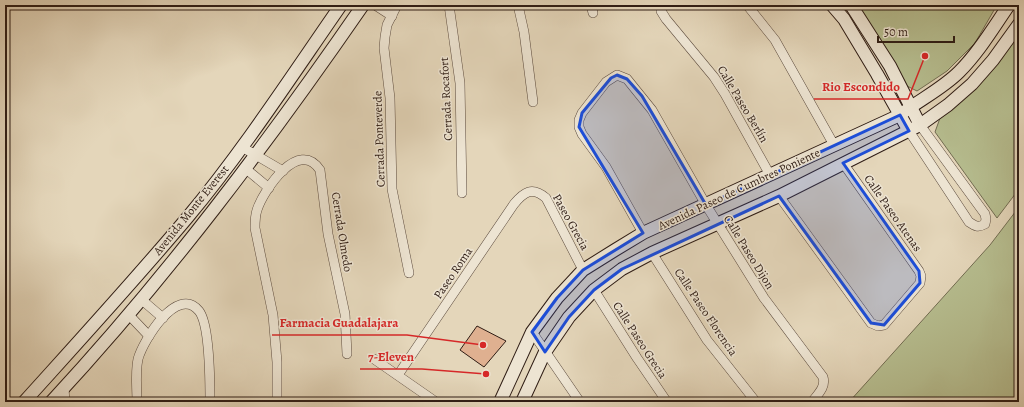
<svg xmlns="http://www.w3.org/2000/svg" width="1024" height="407" viewBox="0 0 1024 407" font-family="Alegreya,serif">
	<rect width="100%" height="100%" fill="#e4d6ba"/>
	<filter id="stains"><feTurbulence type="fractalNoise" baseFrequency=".005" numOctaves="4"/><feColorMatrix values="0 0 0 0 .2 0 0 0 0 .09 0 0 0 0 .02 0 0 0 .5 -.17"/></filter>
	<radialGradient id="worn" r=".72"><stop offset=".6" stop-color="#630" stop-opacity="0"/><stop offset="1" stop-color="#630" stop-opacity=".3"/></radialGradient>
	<!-- green -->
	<g fill="#b6bd8f" stroke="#726d52">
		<polygon points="856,5 997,5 975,43 947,71 917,91 907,86"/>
		<polygon points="1019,24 1019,189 997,218 935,132 944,107"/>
		<polygon points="1019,207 1019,402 849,402 990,245"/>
	</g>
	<!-- building -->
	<polygon fill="#dfb090" stroke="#2f1d15" points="477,326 506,341 484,367 460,350"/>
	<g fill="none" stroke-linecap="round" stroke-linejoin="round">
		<defs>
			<g id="street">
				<polyline points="375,5 392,16"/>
				<polyline points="397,5 387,25 385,37 384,48 390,98 392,189 409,273"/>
				<polyline points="449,5 460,83 462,193"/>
				<polyline points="518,5 524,32 533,102"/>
				<polyline points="591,5 593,13"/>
				<polyline points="661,5 661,11 666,19 714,77 725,94 770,175"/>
				<polyline points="747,5 775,40 834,145"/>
				<path d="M 909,131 L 969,222 C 975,226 978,228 985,224 L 986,219 L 985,214 L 920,125"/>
				<polyline points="242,147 283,171"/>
				<polyline points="246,169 269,188"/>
				<polyline points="779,196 871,323 878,326 884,325 920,283 921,276 919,271 843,163"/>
				<path d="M 643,233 L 606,167 L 582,134 L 579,127 L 579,120 L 582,113 L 606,82 L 617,75 L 627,79 L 652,110 L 706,205 L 764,298 L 823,377 C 826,387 818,394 812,402"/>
				<polyline points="652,253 707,340 756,402"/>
				<polyline points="594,290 637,358 667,402"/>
				<polyline points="142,300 163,318"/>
				<polyline points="129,315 149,336"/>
				<polyline points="532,332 580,402"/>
				<polyline points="374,359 436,402"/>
				<path d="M 398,375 L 514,204 C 524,192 532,186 546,198 L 583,270"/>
				<polyline points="64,388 65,402"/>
				<path d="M 137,402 C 137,388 135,373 138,359 C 143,341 177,284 199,311 C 210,325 210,383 210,402"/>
				<path d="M 277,402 L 277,362 L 273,315 L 255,228 C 255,222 255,216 257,210 C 264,189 299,138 320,170 L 328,234 L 345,314 L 347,354"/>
			</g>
			<g id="secondary">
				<polyline points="832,5 844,19 877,74 909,131"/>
				<polyline points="851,5 890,66 920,125"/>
				<path d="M 24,402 C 79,341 134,281 187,218 C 243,151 291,77 341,5"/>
				<path d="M 51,402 C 166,278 267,144 363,5"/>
				<path d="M 500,402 L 532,332 L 557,298 L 583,270 L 615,250 L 643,233 L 900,115 C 919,100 942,89 959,72 C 979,52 993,28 1009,5"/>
				<polyline points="522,402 545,352 569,317 594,290 622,269 652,253 779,196 920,125 948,105 972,84 993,60 1019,24"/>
			</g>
		</defs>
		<!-- street casing -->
		<use href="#street" stroke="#5c4b3e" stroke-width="10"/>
		<!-- secondary casing -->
		<use href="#secondary" stroke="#2f1d15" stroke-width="14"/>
		<!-- street -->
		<use href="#street" stroke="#ede4d2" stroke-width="9"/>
		<!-- secondary -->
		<use href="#secondary" stroke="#ede4d2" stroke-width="12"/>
	</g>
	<!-- marked area -->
	<path fill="#1d4ed8" fill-opacity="0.2" stroke="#1d4ed8" stroke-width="3" stroke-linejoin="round" d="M 617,75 L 627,79 L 642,96 L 706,205 L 900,115 L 909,131 L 843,163 L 919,271 L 920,283 L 884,325 L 871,323 L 779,196 L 622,269 L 594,290 L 569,317 L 545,352 L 532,332 L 557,298 L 583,270 L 643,233 L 579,127 L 582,113 L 611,78 Z"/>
	<g text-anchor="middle" stroke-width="3" stroke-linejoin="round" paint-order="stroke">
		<!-- street labels -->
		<g font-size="12" fill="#2f1d15" stroke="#ede4d2">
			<text transform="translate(446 99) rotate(-93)" y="4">Cerrada Rocafort</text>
			<text transform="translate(743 104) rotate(59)" y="4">Calle Paseo Berlín</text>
			<text transform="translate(379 139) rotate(-92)" y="4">Cerrada Ponteverde</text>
			<text transform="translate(739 189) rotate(-25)" y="4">Avenida Paseo de Cumbres Poniente</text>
			<text transform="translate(191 210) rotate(-51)" y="4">Avenida Monte Everest</text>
			<text transform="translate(893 213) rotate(55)" y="4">Calle Paseo Atenas</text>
			<text transform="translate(571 222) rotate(61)" y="4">Paseo Grecia</text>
			<text transform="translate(342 232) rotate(81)" y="4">Cerrada Olmedo</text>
			<text transform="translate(749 252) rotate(58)" y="4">Calle Paseo Dijon</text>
			<text transform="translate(453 273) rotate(-56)" y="4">Paseo Roma</text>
			<text transform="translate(706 312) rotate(56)" y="4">Calle Paseo Florencia</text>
			<text transform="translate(640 340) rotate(57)" y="4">Calle Paseo Grecia</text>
		</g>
	</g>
	<!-- callouts -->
	<path fill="none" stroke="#d62828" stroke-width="1.5" d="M925 56L908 99H814M483 345L407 335H272M486 374L422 369H360"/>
	<g fill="#d62828" stroke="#ede4d2" stroke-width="1.5">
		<circle cx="925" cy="56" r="4"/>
		<circle cx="483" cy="345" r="4"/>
		<circle cx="486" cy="374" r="4"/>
	</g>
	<g font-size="13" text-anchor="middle" font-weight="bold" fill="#d62828" stroke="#ede4d2" stroke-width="3" stroke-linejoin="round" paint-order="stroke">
		<text x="861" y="91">Rio Escondido</text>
		<text x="339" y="327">Farmacia Guadalajara</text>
		<text x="391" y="361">7-Eleven</text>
	</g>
	<!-- margin -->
	<rect width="1024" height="407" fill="none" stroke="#e4d6ba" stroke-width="20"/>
	<rect x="6" y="6" width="1012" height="395" fill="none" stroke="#2f1d15" stroke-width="2"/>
	<rect x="10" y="10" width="1004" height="387" fill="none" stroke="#2f1d15"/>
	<!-- scale -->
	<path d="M878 36v6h76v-6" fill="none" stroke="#2f1d15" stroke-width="2"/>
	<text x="884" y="36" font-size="12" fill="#2f1d15" stroke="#ede4d2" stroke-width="3" paint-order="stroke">50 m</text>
	<rect width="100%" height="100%" filter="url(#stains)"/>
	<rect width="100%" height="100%" fill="url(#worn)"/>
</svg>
